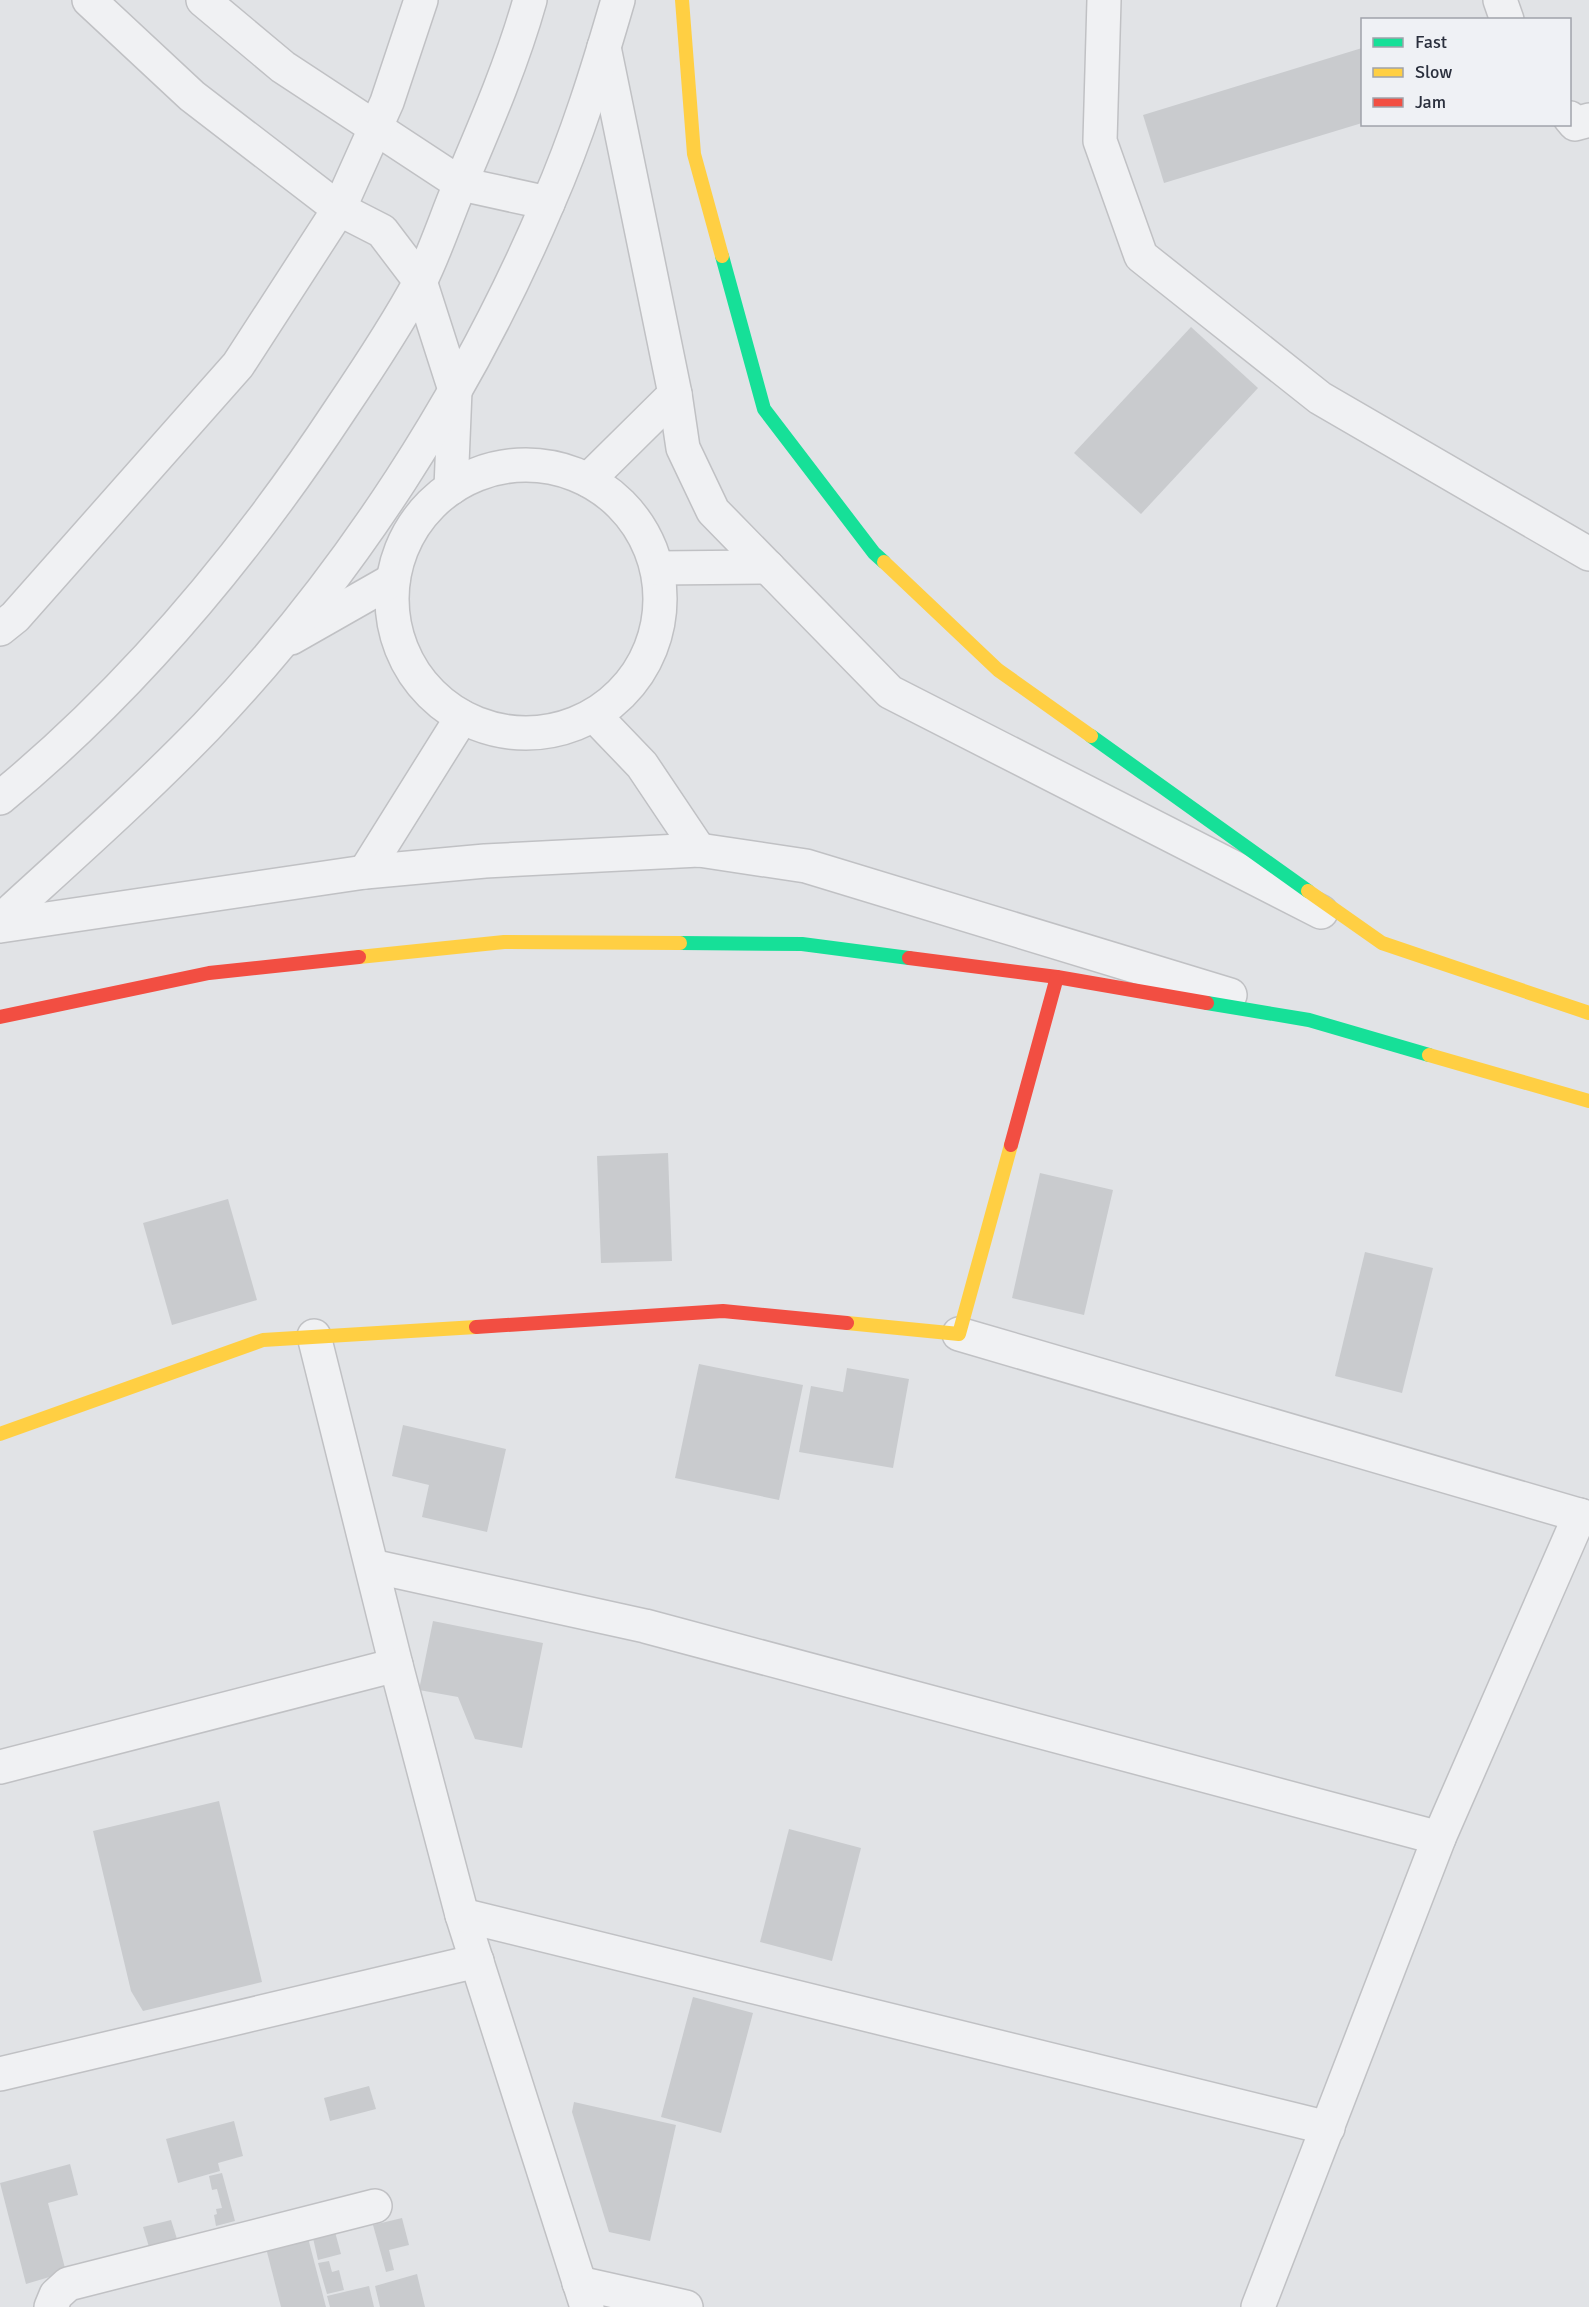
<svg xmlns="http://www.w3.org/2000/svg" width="1589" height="2307" viewBox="0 0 1589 2307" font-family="Signika,sans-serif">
	<rect width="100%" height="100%" fill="#e1e3e6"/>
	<!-- building -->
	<g fill="#c9cbce">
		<polygon points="1362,48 1362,123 1164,183 1143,115"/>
		<polygon points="1191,327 1258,388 1141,514 1074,453"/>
		<polygon points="668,1153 672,1261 601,1263 597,1156"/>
		<polygon points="1040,1173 1113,1190 1084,1315 1012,1298"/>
		<polygon points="228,1199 257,1300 172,1325 143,1223"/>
		<polygon points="1365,1252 1433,1268 1402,1393 1335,1376"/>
		<polygon points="699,1364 803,1385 779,1500 675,1478"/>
		<polygon points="847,1368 909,1379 893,1468 799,1452 811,1386 843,1392"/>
		<polygon points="403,1425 506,1449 487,1532 422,1517 429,1485 392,1476"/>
		<polygon points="433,1621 543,1643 522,1748 475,1739 458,1697 419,1690"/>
		<polygon points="219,1801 262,1982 143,2011 131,1991 93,1831"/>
		<polygon points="789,1829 861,1848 832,1961 760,1942"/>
		<polygon points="693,1997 753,2013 721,2133 661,2117"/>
		<polygon points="369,2086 376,2109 330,2121 324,2098"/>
		<polygon points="574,2102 676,2125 650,2241 609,2232 572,2112"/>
		<polygon points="234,2121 243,2156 218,2163 220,2171 178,2183 166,2139"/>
		<polygon points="70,2164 78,2195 48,2203 66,2272 26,2284 0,2183"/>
		<polygon points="222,2173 235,2221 216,2226 214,2215 217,2214 216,2209 222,2208 217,2189 212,2190 209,2176"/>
		<polygon points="402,2218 409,2245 389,2250 394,2270 386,2272 373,2225"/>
		<polygon points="171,2220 177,2239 149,2247 143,2227"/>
		<polygon points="335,2232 341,2254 318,2260 313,2238"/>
		<polygon points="308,2238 326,2307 281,2307 266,2248"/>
		<polygon points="329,2261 332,2272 339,2270 344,2290 327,2294 318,2263"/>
		<polygon points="417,2274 425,2307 380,2307 375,2286"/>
		<polygon points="369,2286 374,2307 330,2307 327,2296"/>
	</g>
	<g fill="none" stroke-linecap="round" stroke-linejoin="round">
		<defs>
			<g id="street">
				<polyline points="89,0 192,96 339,209 382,231 420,281 455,390 451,488"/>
				<polyline points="203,0 283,67 461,184 548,203"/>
				<polyline points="1104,0 1100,141 1141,256 1320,398 1589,554"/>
				<polyline points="1500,0 1507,20"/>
				<polyline points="604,47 675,394 683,448 713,511 890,692 1321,912"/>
				<polyline points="1570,118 1575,124 1589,120"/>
				<circle cx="526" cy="599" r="134"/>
				<polyline points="588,480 675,394"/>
				<polyline points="657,568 768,567"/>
				<polyline points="0,629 15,617 238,365 339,209 387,102 421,0"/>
				<polyline points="291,638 393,580"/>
				<polyline points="594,715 642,765 699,850"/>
				<path d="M 0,798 C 134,688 245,554 340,410 C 367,370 397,325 420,282 C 435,252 446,218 459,187 C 485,126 512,64 530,0"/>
				<polyline points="365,872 462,717"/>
				<path d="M 0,921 C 70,857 140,795 206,727 C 350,576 467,394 548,203 C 577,137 598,69 618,0"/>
				<polyline points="0,926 365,872 485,861 699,850 806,866 1230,995"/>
				<polyline points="959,1334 1589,1518"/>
				<polyline points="314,1336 396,1665 462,1915 587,2307"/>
				<polyline points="372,1566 645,1626 1439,1838"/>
				<polyline points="0,1767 396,1665"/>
				<polyline points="462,1915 1328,2128"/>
				<polyline points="0,2074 477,1961"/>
				<polyline points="579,2283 686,2307"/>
				<polyline points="51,2307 56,2295 68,2284 375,2206"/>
				<polyline points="1258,2307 1439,1838 1580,1515"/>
			</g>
		</defs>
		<!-- street casing -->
		<use href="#street" stroke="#c0c1c4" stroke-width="36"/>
		<!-- street -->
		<use href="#street" stroke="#f0f1f3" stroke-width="33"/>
		<!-- fast -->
		<g stroke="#16e098" stroke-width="14">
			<polyline points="722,256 764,409 874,553 884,562"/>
			<polyline points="1091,736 1308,891"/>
			<polyline points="680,943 802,944 909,958"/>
			<polyline points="1207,1003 1309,1020 1429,1055"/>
		</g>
		<!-- slow -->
		<g stroke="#ffcf43" stroke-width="14">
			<polyline points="682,0 694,154 722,256"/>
			<polyline points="884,562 998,670 1091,736"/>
			<polyline points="1308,891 1382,943 1589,1013"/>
			<polyline points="359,957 504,942 680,943"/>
			<polyline points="1429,1055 1589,1101"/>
			<polyline points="847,1323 959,1334 1011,1145"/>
			<polyline points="0,1434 263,1340 476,1327"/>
		</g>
		<!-- jam -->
		<g stroke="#f24e42" stroke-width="14">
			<polyline points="909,958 1057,977 1207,1003"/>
			<polyline points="0,1017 209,973 359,957"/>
			<polyline points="1011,1145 1057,977"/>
			<polyline points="476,1327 723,1311 847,1323"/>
		</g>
	</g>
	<!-- legend -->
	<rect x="1361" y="18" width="210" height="108" fill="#eff1f5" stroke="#a0a3ab" stroke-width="1.5"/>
	<rect x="1373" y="38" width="30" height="9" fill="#16e098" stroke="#a0a3ab" stroke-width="1.5"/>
	<text x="1415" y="48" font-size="18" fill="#2a2f3d">Fast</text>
	<rect x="1373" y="68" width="30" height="9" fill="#ffcf43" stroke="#a0a3ab" stroke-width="1.5"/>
	<text x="1415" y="78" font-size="18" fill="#2a2f3d">Slow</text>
	<rect x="1373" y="98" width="30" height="9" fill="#f24e42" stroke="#a0a3ab" stroke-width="1.5"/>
	<text x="1415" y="108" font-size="18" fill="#2a2f3d">Jam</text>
</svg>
